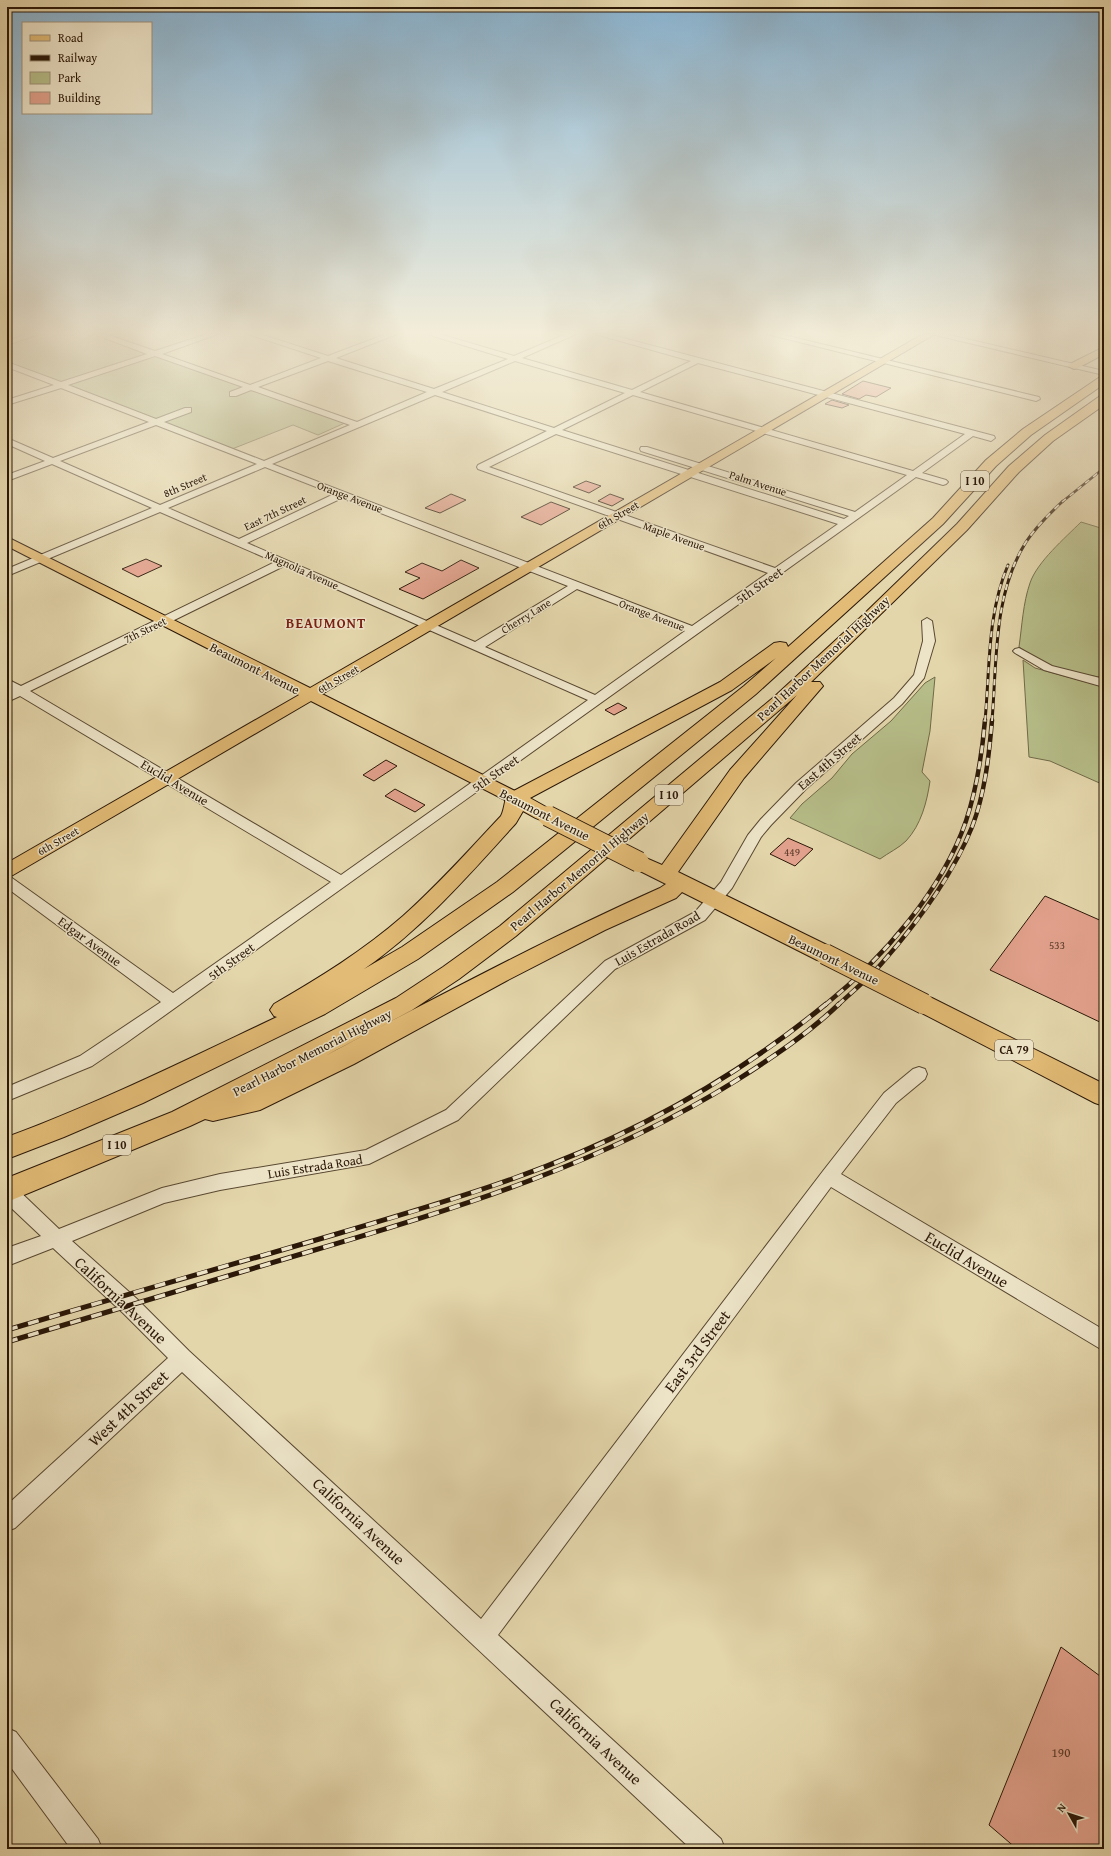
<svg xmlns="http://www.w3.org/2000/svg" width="1111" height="1856" viewBox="0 0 1111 1856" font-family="'Gentium Book Plus',serif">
	<rect width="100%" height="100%" fill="#e4d6ab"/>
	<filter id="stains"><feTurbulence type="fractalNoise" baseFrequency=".005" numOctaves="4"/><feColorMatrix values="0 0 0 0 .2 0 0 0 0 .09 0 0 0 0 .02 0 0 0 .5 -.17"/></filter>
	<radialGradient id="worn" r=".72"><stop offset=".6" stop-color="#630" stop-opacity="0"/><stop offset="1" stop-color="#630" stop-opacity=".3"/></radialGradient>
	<!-- green -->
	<g fill="#b6bd88" stroke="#706a48">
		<polygon points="34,334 100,334 347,422 318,435 293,425 232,449 7,362 7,342"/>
		<path d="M 1081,522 L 1104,529 L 1104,678 L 1069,672 L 1041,662 L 1019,647 C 1022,626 1023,603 1030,583 C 1037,562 1065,538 1081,522 Z"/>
		<polygon points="1023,660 1035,668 1104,687 1104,785 1050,761 1029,757"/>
		<path d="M 935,677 L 930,731 L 922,772 L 930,781 C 927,802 921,825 906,841 C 899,848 888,853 880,859 L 790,818 L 802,804 L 832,778 L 852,754 L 891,721 L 925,683 Z"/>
	</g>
	<!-- building -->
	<g fill="#e2a18c" stroke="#2b1808">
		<polygon points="863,381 891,388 876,397 866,395 859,399 842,394"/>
		<polygon points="832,400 849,405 842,408 825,404"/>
		<polygon points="586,481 601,486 589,493 573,487"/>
		<polygon points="451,494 466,500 440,513 425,508"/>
		<polygon points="610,494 624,499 612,506 598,501"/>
		<polygon points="551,502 570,509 541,525 521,517"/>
		<polygon points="146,559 162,566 138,577 122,569"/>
		<polygon points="461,560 479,568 423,599 399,589 420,578 405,572 422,563 442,571"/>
		<polygon points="618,703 627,708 614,715 605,710"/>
		<polygon points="386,760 397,766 374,781 363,775"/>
		<polygon points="395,789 425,805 415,812 385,796"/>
		<polygon points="788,838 813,849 795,866 770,854"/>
		<polygon points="1045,896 1104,922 1104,1024 990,970"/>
		<polygon points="1061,1647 1104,1679 1104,1849 1017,1849 989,1825"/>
	</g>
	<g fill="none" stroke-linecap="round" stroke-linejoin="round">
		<defs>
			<g id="minor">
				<polygon points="27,334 39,334 7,345 7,341"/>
				<path d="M 94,334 L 105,334 L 155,351 L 207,334 L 218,334 L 162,354 L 250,385 L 321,358 L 248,334 L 260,334 L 328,356 L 386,334 L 397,334 L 336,358 L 434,389 L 508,359 L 427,334 L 439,334 L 514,356 L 566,334 L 576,334 L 522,358 L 632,390 L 691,361 L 595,334 L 608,334 L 994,436 L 995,438 L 991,441 L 973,436 L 922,473 L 946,480 L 948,482 L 946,484 L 943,485 L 916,477 L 126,1043 L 92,1066 L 7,1101 L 7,1087 L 80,1056 L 161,1002 L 7,888 L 7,876 L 12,878 L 173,993 L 331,882 L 20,696 L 7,702 L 7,693 L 12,691 L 7,688 L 7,679 L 21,686 L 275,562 L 160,512 L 7,576 L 7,569 L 152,508 L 52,464 L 7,481 L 7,475 L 45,461 L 7,444 L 7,438 L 53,458 L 149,422 L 61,388 L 7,405 L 7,400 L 54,385 L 7,367 L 7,362 L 61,382 L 147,354 ZM 155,356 L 243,387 L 230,392 L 230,396 L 236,396 L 251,390 L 350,425 L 264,461 L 164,422 L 191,412 L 191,408 L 185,408 L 156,419 L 68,385 ZM 328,361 L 427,392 L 357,422 L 258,387 ZM 515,361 L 625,393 L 554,428 L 442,392 ZM 698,363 L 965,434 L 913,471 L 640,392 ZM 435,395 L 547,431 L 478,465 L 477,467 L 478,469 L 768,573 L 692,626 L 272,464 ZM 633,395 L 907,475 L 855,512 L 647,447 L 641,447 L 640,449 L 641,451 L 849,516 L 844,519 L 562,430 ZM 156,425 L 257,464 L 160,505 L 60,461 ZM 556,434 L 838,524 L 775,568 L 489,467 ZM 265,467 L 334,494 L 239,539 L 168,508 ZM 342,498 L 568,586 L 475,642 L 247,543 ZM 284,566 L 588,700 L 341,875 L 30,691 ZM 577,589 L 685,631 L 595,695 L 485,647 Z"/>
				<polygon points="767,334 780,334 1039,397 1040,399 1036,401"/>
				<polygon points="931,334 945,334 1104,371 1104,375"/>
				<polygon points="927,618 932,621 935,641 924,678 902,704 806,789 771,825 761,837 732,888 705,920 615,969 458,1120 369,1164 220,1190 164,1203 72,1241 137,1299 189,1351 481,1619 823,1171 884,1093 913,1069 919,1067 925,1069 927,1074 925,1079 896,1103 841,1174 1104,1330 1104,1351 831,1187 498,1635 721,1839 725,1849 691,1849 182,1372 15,1528 7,1531 7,1505 168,1358 123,1313 53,1248 7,1266 7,1248 41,1236 7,1204 7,1184 14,1186 59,1229 162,1188 220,1174 366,1150 446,1110 605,961 695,912 721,882 748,835 761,819 796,783 894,698 914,675 923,641 922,621"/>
				<polygon points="1019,648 1052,666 1104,679 1104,687 1044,670 1015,653 1013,651 1015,649"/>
				<polygon points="7,1728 16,1732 98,1839 102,1849 71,1849 7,1762"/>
			</g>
			<polygon id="major" points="923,334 935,334 322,694 521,794 523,798 521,802 515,803 509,802 311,701 13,875 7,877 7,863 299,695 7,546 7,537 310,688"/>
			<g id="highway">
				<polygon points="1104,347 1104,354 1078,368 1074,369 1068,366 1070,364"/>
				<path d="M 1104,376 L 1104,384 L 1031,435 L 996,466 L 943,524 L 756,694 L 513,892 L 418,959 L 325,1014 L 143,1103 L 64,1137 L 7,1159 L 7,1137 C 99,1103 188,1059 277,1017 L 274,1016 L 270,1010 L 274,1004 C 319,978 363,951 403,916 C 438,885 469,850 501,816 C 505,808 504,800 508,794 L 720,682 L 774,643 L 780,642 L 786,643 L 788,647 L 933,518 L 986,460 L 1023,429 L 1100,377 ZM 776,658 L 744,686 L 497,882 L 402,947 L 364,969 C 423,928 468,876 516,823 L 523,811 C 534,817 543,824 555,820 L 558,816 L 555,812 L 530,798 L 732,690 Z"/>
				<path d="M 1104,395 L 1104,405 L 1053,441 L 1019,472 L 967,530 L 811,682 L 820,682 L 823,686 L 744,778 L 678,872 L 833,948 L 836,954 L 833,960 L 825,962 L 817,960 L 682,892 L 676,898 L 605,930 L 506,981 L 354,1064 L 260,1110 L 213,1121 L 205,1119 L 190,1126 L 7,1202 L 7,1178 L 172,1112 L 396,998 L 443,967 L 500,926 L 774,697 L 863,615 L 957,524 L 1009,466 L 1045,435 L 1100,396 ZM 797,695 L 730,770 L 662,865 L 639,855 L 632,857 L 629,862 L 632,867 L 666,884 L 660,888 C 550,937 443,994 336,1050 L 325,1056 L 412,1010 L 459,979 L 516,936 Z"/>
				<polygon points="924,995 932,998 1104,1084 1104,1106 1095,1103 916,1010 912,1004 916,998"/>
			</g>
		</defs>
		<!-- minor casing -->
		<use href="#minor" stroke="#594831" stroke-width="2"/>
		<!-- major casing -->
		<use href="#major" stroke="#2b1808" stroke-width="2"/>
		<!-- highway casing -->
		<use href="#highway" stroke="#2b1808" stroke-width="2"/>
		<!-- minor -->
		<use href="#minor" fill="#ede4c8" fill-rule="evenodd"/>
		<!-- major -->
		<use href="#major" fill="#e2bb76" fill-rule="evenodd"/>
		<!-- highway -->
		<use href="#highway" fill="#e2bb76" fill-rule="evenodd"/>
		<defs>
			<polyline id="rail-far3" points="1062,502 1104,468"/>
			<g id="rail-far2">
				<path d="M 985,721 C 990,669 987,614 1008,565"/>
				<path d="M 992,721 C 997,662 993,594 1026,542 C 1036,527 1049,514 1063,501"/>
			</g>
			<g id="rail-far1">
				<path d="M 825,1005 C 882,959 942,891 966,821 C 977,788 982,754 985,720"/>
				<path d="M 838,1005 C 853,991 869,978 882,963 C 917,923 952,877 972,827 C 985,793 989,756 992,720"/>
			</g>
			<g id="rail">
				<path d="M 7,1330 C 104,1301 201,1273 299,1245 C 370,1224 442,1204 512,1179 C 628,1138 731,1082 826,1004"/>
				<path d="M 7,1342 C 107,1312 208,1282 308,1252 C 458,1208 603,1164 737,1080 C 773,1057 809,1033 839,1004"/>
			</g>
		</defs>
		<!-- rail-far3 casing -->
		<use href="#rail-far3" stroke="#2b1808" stroke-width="2.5"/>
		<!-- rail-far2 casing -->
		<use href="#rail-far2" stroke="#2b1808" stroke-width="3"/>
		<!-- rail-far1 casing -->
		<use href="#rail-far1" stroke="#2b1808" stroke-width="4.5"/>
		<!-- rail casing -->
		<use href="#rail" stroke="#2b1808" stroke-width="5"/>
		<!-- rail-far3 -->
		<use href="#rail-far3" stroke="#ede4c8" stroke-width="1.5" stroke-dasharray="5" stroke-linecap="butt"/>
		<!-- rail-far2 -->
		<use href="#rail-far2" stroke="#ede4c8" stroke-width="2" stroke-dasharray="6" stroke-linecap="butt"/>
		<!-- rail-far1 -->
		<use href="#rail-far1" stroke="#ede4c8" stroke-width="3" stroke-dasharray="8" stroke-linecap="butt"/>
		<!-- rail -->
		<use href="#rail" stroke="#ede4c8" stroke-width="3.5" stroke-dasharray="11" stroke-linecap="butt"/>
		<defs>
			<g id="highway-bridge">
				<polyline points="548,816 639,862"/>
				<polyline points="825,954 924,1004"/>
			</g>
		</defs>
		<!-- highway-bridge casing -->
		<use href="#highway-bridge" stroke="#2b1808" stroke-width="22" stroke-linecap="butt"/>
		<!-- highway-bridge -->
		<use href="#highway-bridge" stroke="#e2bb76" stroke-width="20"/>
	</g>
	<!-- sky -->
	<linearGradient id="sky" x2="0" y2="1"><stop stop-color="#89b5d4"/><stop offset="0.56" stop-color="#f3edd9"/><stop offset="1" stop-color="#f3edd9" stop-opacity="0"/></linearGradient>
	<rect width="1111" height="594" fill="url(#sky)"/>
	<g text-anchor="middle" stroke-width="3" stroke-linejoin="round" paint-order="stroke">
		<!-- far-street labels -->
		<g font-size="11" fill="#2b1808" stroke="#ede4c8">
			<text transform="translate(758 483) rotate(18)" y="4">Palm Avenue</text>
			<text transform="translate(185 485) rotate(-23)" y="4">8th Street</text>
			<text transform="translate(350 497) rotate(21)" y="4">Orange Avenue</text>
			<text transform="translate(275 513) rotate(-25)" y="4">East 7th Street</text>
			<text transform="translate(618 515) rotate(-30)" y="4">6th Street</text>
			<text transform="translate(674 536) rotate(20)" y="4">Maple Avenue</text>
			<text transform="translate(302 570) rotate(24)" y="4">Magnolia Avenue</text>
			<text transform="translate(652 615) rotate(21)" y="4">Orange Avenue</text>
			<text transform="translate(526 616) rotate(-32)" y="4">Cherry Lane</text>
			<text transform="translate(145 630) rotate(-26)" y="4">7th Street</text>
			<text transform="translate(338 679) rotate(-30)" y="4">6th Street</text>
			<text transform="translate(58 841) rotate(-30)" y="4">6th Street</text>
		</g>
		<!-- number labels -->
		<g font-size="11" fill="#593a29">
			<text x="792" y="856">449</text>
			<text x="1057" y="949">533</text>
		</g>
		<!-- shield labels -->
		<g fill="#ede4c8" stroke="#655542" stroke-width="1">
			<rect x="961" y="471" width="28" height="20" rx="3"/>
			<rect x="655" y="785" width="28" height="20" rx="3"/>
			<rect x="995" y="1040" width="38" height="20" rx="3"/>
			<rect x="103" y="1135" width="28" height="20" rx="3"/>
		</g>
		<g font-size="12" font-weight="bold" fill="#2b1808">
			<text x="975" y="485">I 10</text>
			<text x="669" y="799">I 10</text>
			<text x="1014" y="1054">CA 79</text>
			<text x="117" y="1149">I 10</text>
		</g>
		<!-- street labels -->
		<g font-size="13" fill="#2b1808" stroke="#ede4c8">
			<text transform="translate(759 585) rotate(-35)" y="5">5th Street</text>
			<text transform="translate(823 658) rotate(-43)" y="5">Pearl Harbor Memorial Highway</text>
			<text transform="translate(255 668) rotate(27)" y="5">Beaumont Avenue</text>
			<text transform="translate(829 761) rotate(-41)" y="5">East 4th Street</text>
			<text transform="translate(495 773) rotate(-35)" y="5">5th Street</text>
			<text transform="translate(175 782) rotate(31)" y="5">Euclid Avenue</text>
			<text transform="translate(545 814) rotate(27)" y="5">Beaumont Avenue</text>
			<text transform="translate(579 871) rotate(-40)" y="5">Pearl Harbor Memorial Highway</text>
			<text transform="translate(657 938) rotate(-30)" y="5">Luis Estrada Road</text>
			<text transform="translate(90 941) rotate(36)" y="5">Edgar Avenue</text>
			<text transform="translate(834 959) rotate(26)" y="5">Beaumont Avenue</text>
			<text transform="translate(231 961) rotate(-36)" y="5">5th Street</text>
			<text transform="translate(312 1052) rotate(-27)" y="5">Pearl Harbor Memorial Highway</text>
			<text transform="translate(315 1166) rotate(-9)" y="5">Luis Estrada Road</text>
		</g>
		<!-- near-number labels -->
		<g font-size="13" fill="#593a29">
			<text x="1061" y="1757">190</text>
		</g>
		<!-- far-district labels -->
		<g font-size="14" font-weight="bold" letter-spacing="1" fill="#7a1f14" stroke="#ede4c8">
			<text x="326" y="628">BEAUMONT</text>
		</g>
		<!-- near-street labels -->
		<g font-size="16" fill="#2b1808" stroke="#ede4c8">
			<text transform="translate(967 1259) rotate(31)" y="6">Euclid Avenue</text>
			<text transform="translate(121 1300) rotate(43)" y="6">California Avenue</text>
			<text transform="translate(697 1351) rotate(-53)" y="6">East 3rd Street</text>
			<text transform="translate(128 1408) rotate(-43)" y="6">West 4th Street</text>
			<text transform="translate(359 1521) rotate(43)" y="6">California Avenue</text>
			<text transform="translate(596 1741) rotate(43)" y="6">California Avenue</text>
		</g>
	</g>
	<!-- margin -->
	<rect width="1111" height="1856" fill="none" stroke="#e4d6ab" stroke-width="24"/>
	<rect x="8" y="8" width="1095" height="1840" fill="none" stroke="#2b1808" stroke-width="2"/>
	<rect x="12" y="12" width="1087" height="1832" fill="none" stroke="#2b1808"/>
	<!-- legend -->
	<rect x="22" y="22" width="130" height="92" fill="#ede4c8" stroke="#9f927b"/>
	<rect x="30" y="35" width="20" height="6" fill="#e2bb76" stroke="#9f927b"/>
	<text x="58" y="42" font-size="12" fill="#2b1808">Road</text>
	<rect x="30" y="55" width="20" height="6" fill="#2b1808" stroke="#9f927b"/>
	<text x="58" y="62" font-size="12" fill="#2b1808">Railway</text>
	<rect x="30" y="72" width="20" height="12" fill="#b6bd88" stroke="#9f927b"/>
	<text x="58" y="82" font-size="12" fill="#2b1808">Park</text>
	<rect x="30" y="92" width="20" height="12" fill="#e2a18c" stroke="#9f927b"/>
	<text x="58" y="102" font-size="12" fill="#2b1808">Building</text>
	<!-- north arrow -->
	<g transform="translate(1069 1814) rotate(309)" stroke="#ede4c8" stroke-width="3" paint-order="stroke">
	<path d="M0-3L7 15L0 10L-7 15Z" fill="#2b1808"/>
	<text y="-6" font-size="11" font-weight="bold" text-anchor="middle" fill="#2b1808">N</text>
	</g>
	<rect width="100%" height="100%" filter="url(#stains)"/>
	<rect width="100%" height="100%" fill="url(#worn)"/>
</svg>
